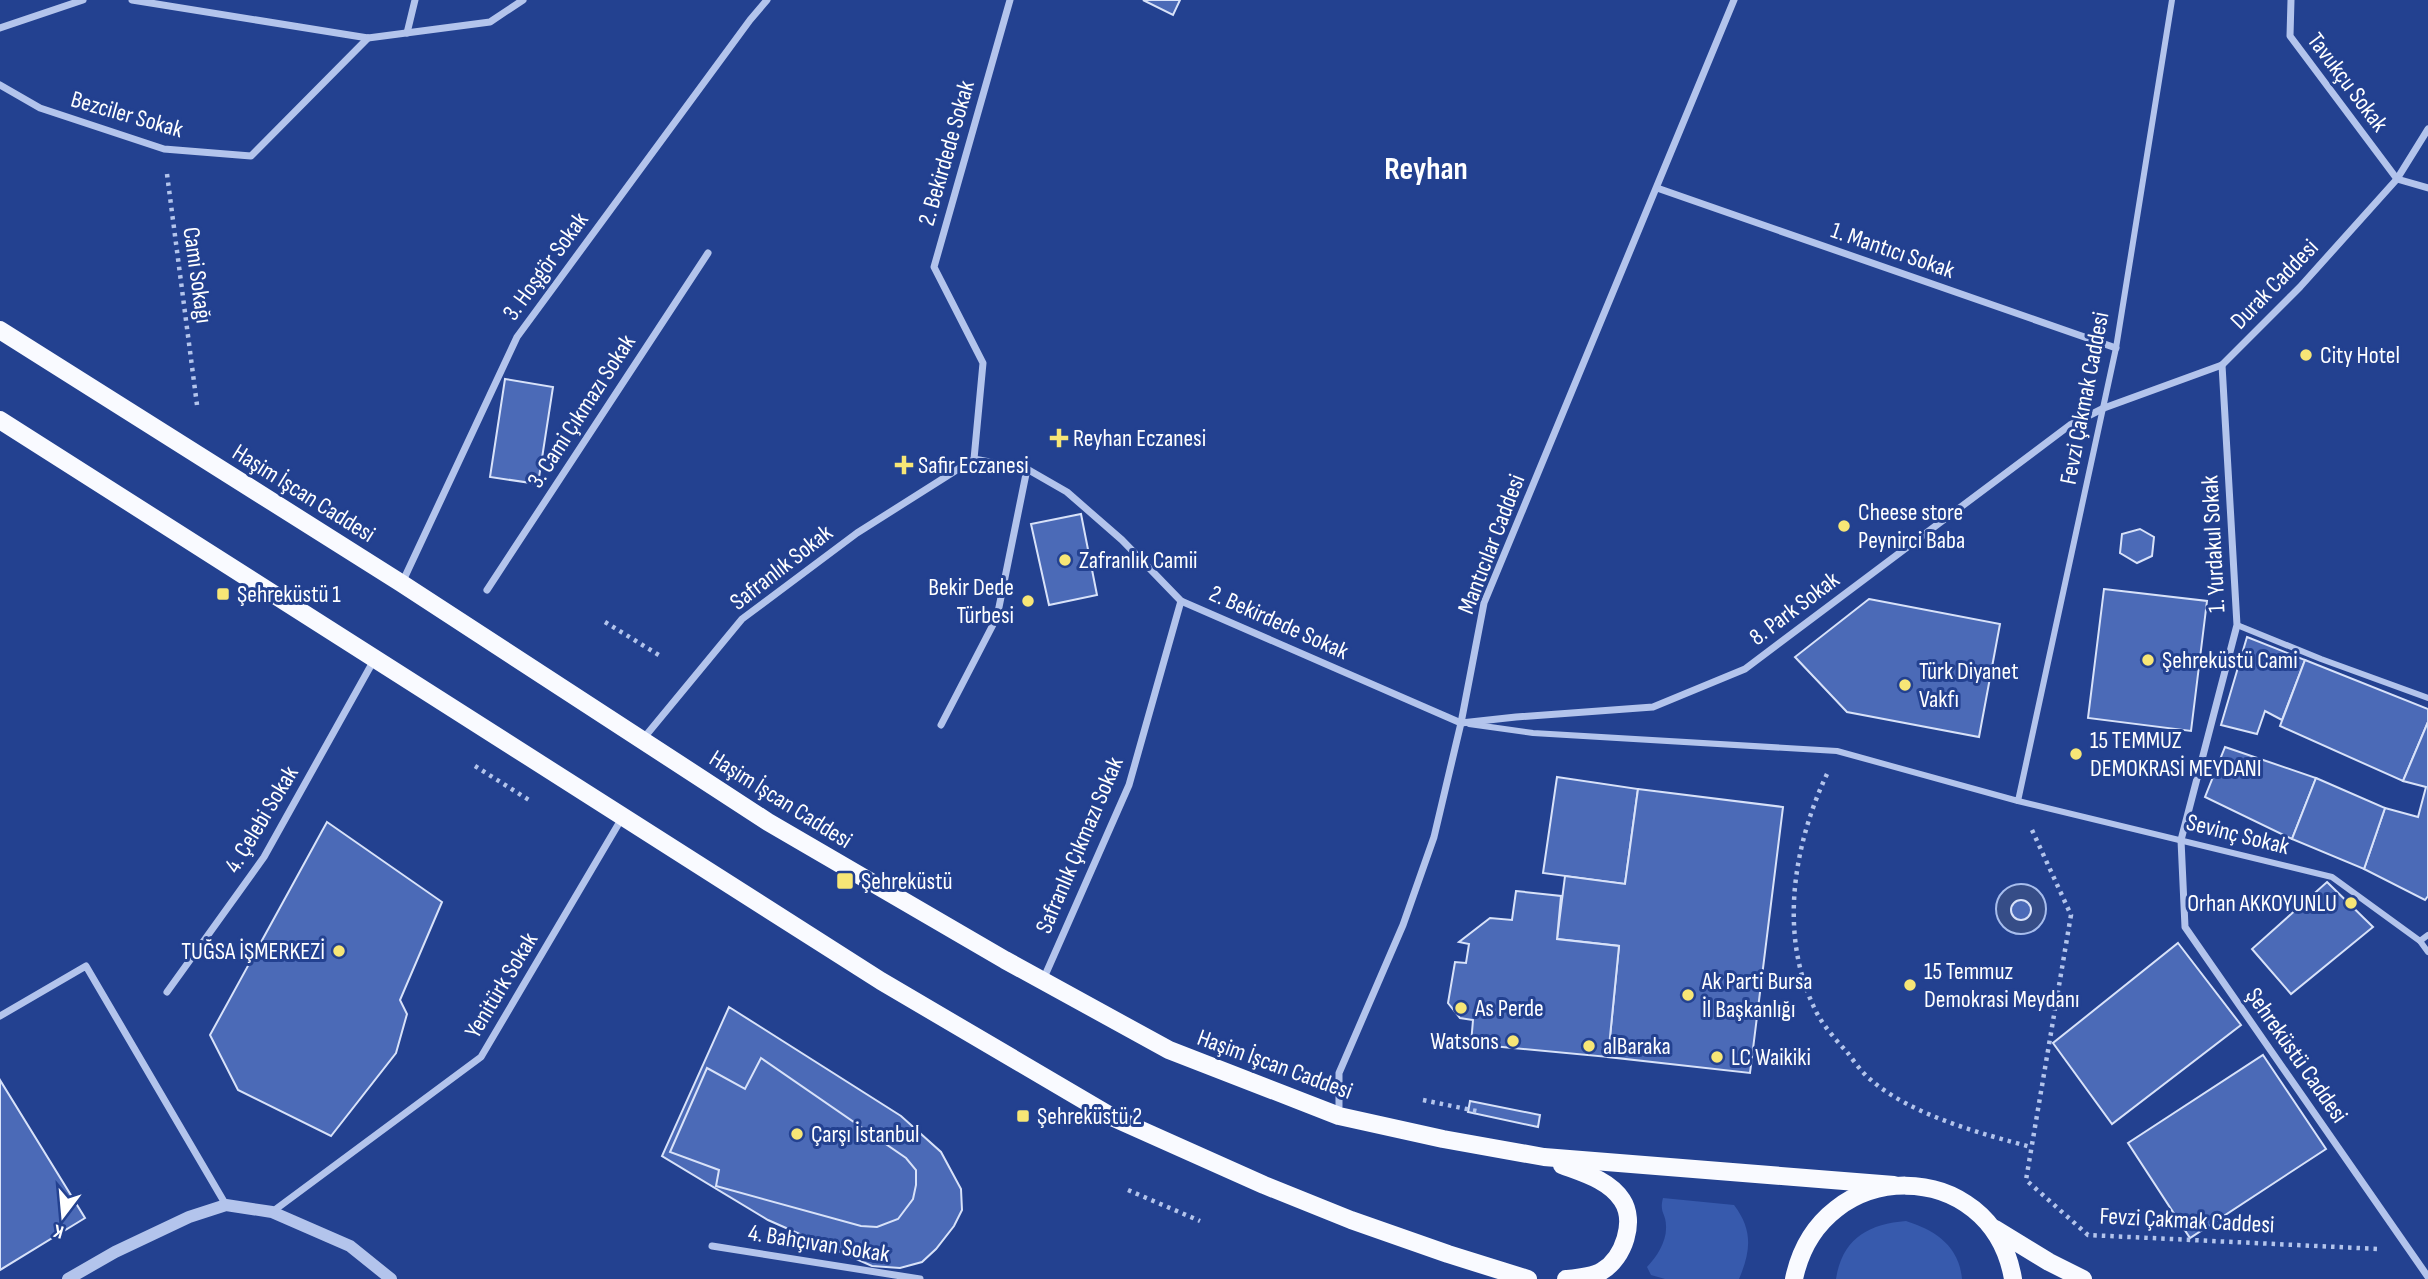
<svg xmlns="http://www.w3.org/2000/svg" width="2428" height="1279" viewBox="0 0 2428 1279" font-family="'Sofia Sans Condensed',sans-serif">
	<rect width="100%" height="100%" fill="#234190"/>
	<!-- green -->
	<g fill="#375aad">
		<path d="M 1663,1198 L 1734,1205 C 1753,1230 1751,1251 1739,1279 L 1665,1279 L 1651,1275 L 1647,1267 C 1657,1257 1667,1241 1666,1226 C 1666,1213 1659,1213 1663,1198 Z"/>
		<path d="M 1906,1221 C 1935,1230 1959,1246 1962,1279 L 1836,1279 C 1842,1239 1868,1224 1906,1221 Z"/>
	</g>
	<!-- water -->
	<circle fill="#364d87" stroke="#a7bded" stroke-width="2" cx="2021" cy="909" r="25"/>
	<!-- building -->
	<g fill="#4b6ab7" stroke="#d8e2f9" stroke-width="2">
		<polygon points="1143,0 1180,0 1173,15"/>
		<polygon points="505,379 553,387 538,484 490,477"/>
		<polygon points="1081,514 1097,595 1049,605 1031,524"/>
		<polygon points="2140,529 2154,537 2152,556 2137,563 2120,553 2122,534"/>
		<polygon points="2104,589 2207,601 2191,731 2088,718"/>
		<polygon points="1869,599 2000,624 1979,737 1847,712 1795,657"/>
		<polygon points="2247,637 2305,660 2282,720 2265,711 2257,734 2221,725"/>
		<polygon points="2305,660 2428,709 2428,722 2403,781 2280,726"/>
		<polygon points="2428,722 2428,896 2425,900 2364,869 2385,808 2418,817 2426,787 2403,781"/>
		<polygon points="2225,747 2316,778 2292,839 2205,797"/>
		<polygon points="1557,777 1638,789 1625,884 1543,873"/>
		<polygon points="2316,778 2385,808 2364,869 2292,839"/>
		<polygon points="1638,789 1783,807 1750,1073 1608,1057 1619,946 1557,939 1565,876 1625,884"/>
		<polygon points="327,822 442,902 400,1000 407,1014 396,1053 331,1136 238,1090 210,1035"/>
		<polygon points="2327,882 2373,927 2291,994 2252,949"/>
		<polygon points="1516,891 1561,896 1557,939 1619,946 1608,1057 1471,1044 1473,1020 1460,1018 1448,1003 1455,962 1466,963 1469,944 1459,942 1490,918 1512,920"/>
		<circle cx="2021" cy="910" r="10"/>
		<polygon points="2178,943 2241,1025 2112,1124 2053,1043"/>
		<polygon points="729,1007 901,1116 941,1152 961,1189 962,1210 954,1226 936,1249 922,1262 900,1268 872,1266 768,1220 662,1156"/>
		<polygon points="2263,1055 2326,1149 2190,1238 2128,1143"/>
		<polygon points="761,1058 906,1158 916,1170 916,1185 913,1199 898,1219 877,1227 861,1226 716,1186 719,1170 670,1152 707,1068 745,1089"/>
		<polygon points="0,1080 85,1218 0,1270"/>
		<polygon points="1470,1101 1540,1115 1538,1127 1468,1112"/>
	</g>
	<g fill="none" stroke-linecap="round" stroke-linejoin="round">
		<!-- path -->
		<g stroke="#b3c4ec" stroke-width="4.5" stroke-dasharray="3.5 5" stroke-linecap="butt">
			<polyline points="167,174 197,405"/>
			<polyline points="605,622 662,657"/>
			<polyline points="475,766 529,800"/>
			<path d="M 1827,774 C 1794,844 1779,932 1813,1005 C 1820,1022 1834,1038 1847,1052 C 1854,1061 1862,1073 1871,1080 C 1911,1115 1982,1134 2031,1147"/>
			<polyline points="2032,830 2071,915 2026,1180 2088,1235 2379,1249"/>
			<polyline points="1423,1100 1481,1112"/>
			<polyline points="1128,1190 1200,1221"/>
		</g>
		<!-- pedestrian -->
		<g stroke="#b3c4ec" stroke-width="6">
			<polyline points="2237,625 2321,659 2428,698"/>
			<polyline points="1469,724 1533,733 1837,751 2018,801 2116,348 2172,0"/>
			<polyline points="2018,801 2332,877 2420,941 2428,935"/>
			<polyline points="2420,941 2428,952"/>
		</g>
		<!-- minor -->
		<g stroke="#b3c4ec" stroke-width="7">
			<polyline points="132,0 368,38 490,22 523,0"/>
			<polyline points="1010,0 934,267 983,363 974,459 1027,469 1067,492 1122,540 1181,601 1461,723 1516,717 1653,707 1745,669 2070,425 2104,408 2222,365 2300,287 2397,179 2428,129"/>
			<polyline points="2291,0 2290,36 2397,179 2428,188"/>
			<polyline points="0,28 83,0"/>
			<polyline points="407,33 415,0"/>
			<polyline points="0,85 40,108 164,149 251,156 368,38"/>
			<polyline points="1657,188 2116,348"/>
			<polyline points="2222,365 2237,625 2181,840 2185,927 2428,1277"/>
			<polyline points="402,583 517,337 750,20 767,0"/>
			<polyline points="487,590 708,253"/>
			<polyline points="941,725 997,617 1027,469"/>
			<polyline points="643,739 742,619 857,533 974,459"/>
			<polyline points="1043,980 1129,785 1181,601"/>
			<polyline points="167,992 264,857 374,660"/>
			<polyline points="0,1016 86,966 226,1205"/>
			<polyline points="1339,1116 1339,1073 1403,925 1434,837 1461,723 1484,603 1734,0"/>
			<polyline points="272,1212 481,1057 622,818"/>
			<polyline points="712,1246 920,1279"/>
		</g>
		<!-- tertiary -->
		<polyline stroke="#b3c4ec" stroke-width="12" points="68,1279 115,1252 189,1217 226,1205 272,1212 350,1246 391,1279"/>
		<!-- primary -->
		<g stroke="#f9faff" stroke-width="18">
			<polyline points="0,330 401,583 768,822 1005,960 1169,1050 1339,1116 1443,1139 1544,1157 1894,1185"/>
			<polyline points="0,420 881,981 1114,1118 1264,1185 1351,1220 1448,1254 1528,1279"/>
			<path d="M 1562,1165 C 1583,1173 1609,1180 1622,1200 C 1636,1221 1624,1258 1602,1271 C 1592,1277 1578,1278 1566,1279"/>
			<polyline points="1995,1229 2049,1262 2083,1279"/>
			<path d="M 1794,1279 C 1820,1154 1992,1155 2013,1279"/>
		</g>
	</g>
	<!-- markers -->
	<g fill="#f7e676" stroke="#234190" stroke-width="2.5">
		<circle cx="2306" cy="355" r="7"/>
		<path d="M1055.5 427.5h7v7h7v7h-7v7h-7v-7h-7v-7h7z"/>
		<path d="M900.5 454.5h7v7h7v7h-7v7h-7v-7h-7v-7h7z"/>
		<circle cx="1844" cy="526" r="7"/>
		<circle cx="1065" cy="560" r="7"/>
		<rect x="216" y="587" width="14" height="14" rx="3.5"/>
		<circle cx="1028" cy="601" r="7"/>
		<circle cx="2148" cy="660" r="7"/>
		<circle cx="1905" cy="685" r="7"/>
		<circle cx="2076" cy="754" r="7"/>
		<rect x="836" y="872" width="18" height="18" rx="3.5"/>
		<circle cx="2351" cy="903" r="7"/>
		<circle cx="339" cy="951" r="7"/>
		<circle cx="1910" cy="985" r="7"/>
		<circle cx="1688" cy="995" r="7"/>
		<circle cx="1461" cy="1008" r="7"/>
		<circle cx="1513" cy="1041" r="7"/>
		<circle cx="1589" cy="1046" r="7"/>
		<circle cx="1717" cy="1057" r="7"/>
		<rect x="1016" y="1109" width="14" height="14" rx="3.5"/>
		<circle cx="797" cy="1134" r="7"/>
	</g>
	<g text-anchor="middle" stroke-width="6" stroke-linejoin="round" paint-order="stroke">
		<!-- street labels -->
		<g font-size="24" fill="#fff" stroke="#234190">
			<text transform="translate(2348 82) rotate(53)" y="8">Tavukçu Sokak</text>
			<text transform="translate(127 114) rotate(16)" y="8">Bezciler Sokak</text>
			<text transform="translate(946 153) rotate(-74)" y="8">2. Bekirdede Sokak</text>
			<text transform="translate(1893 250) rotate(19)" y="8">1. Mantıcı Sokak</text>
			<text transform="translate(545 266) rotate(-54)" y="8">3. Hoşgör Sokak</text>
			<text transform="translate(198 275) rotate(82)" y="8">Cami Sokağı</text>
			<text transform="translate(2274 284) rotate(-46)" y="8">Durak Caddesi</text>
			<text transform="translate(2084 398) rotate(-79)" y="8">Fevzi Çakmak Caddesi</text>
			<text transform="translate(581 411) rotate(-57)" y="8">3. Cami Çıkmazı Sokak</text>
			<text transform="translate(304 493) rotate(32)" y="8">Haşim İşcan Caddesi</text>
			<text transform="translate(1491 544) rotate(-69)" y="8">Mantıcılar Caddesi</text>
			<text transform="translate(2213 544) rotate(-93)" y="8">1. Yurdakul Sokak</text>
			<text transform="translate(781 567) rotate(-38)" y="8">Safranlık Sokak</text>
			<text transform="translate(1794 608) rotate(-37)" y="8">8. Park Sokak</text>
			<text transform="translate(1279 622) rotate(24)" y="8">2. Bekirdede Sokak</text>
			<text transform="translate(781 799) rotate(32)" y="8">Haşim İşcan Caddesi</text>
			<text transform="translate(261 819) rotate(-59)" y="8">4. Çelebi Sokak</text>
			<text transform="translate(2238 834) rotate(14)" y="8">Sevinç Sokak</text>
			<text transform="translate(1079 845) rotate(-67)" y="8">Safranlık Çıkmazı Sokak</text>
			<text transform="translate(501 985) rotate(-59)" y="8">Yenitürk Sokak</text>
			<text transform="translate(2297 1055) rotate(55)" y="8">Şehreküstü Caddesi</text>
			<text transform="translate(1275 1064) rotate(20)" y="8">Haşim İşcan Caddesi</text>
			<text transform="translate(2187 1220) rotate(3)" y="8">Fevzi Çakmak Caddesi</text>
			<text transform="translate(819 1243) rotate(9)" y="8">4. Bahçıvan Sokak</text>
		</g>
		<!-- poi labels -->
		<g font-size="24" fill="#fff" stroke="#234190" text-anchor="start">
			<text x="2320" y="363">City Hotel</text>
			<text x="1073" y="446">Reyhan Eczanesi</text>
			<text x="918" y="473">Safir Eczanesi</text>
			<text x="1858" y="520">Cheese store<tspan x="1858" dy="28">Peynirci Baba</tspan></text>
			<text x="1079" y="568">Zafranlık Camii</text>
			<text x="1014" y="595" text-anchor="end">Bekir Dede<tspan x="1014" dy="28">Türbesi</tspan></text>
			<text x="237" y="602">Şehreküstü 1</text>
			<text x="2162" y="668">Şehreküstü Cami</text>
			<text x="1919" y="679">Türk Diyanet<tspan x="1919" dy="28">Vakfı</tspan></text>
			<text x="2090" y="748">15 TEMMUZ<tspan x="2090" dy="28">DEMOKRASİ MEYDANI</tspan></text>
			<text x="861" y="889">Şehreküstü</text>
			<text x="2337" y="911" text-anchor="end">Orhan AKKOYUNLU</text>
			<text x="325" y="959" text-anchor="end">TUĞSA İŞMERKEZİ</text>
			<text x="1924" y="979">15 Temmuz<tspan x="1924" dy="28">Demokrasi Meydanı</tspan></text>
			<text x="1702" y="989">Ak Parti Bursa<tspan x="1702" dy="28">İl Başkanlığı</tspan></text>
			<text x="1475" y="1016">As Perde</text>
			<text x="1499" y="1049" text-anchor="end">Watsons</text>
			<text x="1603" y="1054">alBaraka</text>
			<text x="1731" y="1065">LC Waikiki</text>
			<text x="1037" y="1124">Şehreküstü 2</text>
			<text x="811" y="1142">Çarşı İstanbul</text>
		</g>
		<!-- district labels -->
		<g font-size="32" font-weight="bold" fill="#fff" stroke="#234190">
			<text x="1426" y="179">Reyhan</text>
		</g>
	</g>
	<!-- north arrow -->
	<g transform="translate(63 1216) rotate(196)" stroke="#234190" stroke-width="5" paint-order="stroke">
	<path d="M0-5L12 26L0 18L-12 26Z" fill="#ffffff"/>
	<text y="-10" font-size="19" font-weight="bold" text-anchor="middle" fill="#ffffff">K</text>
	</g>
</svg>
